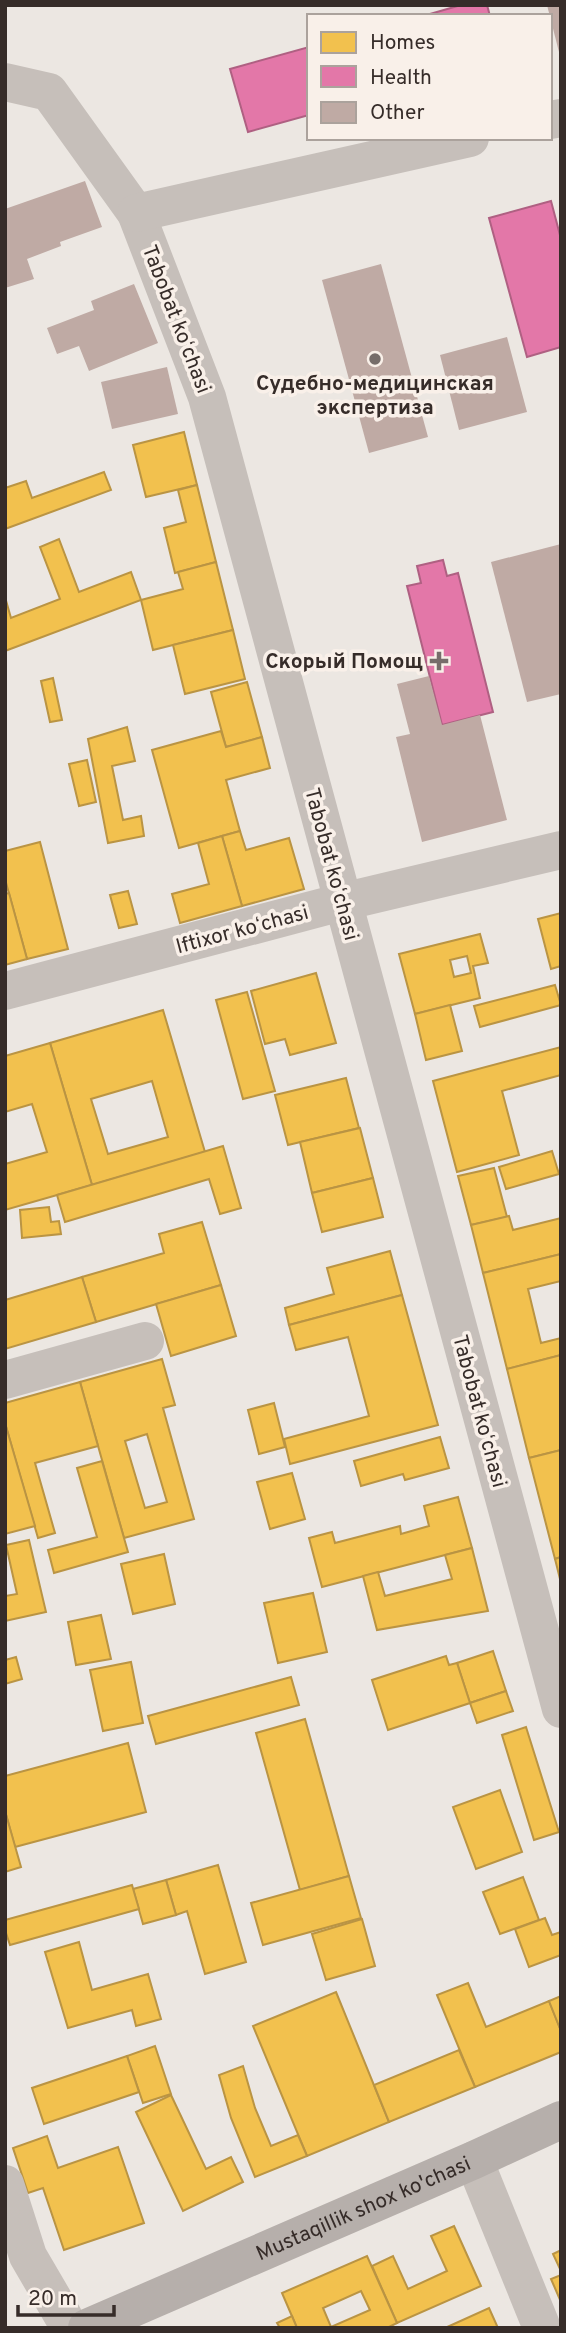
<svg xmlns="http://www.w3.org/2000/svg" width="566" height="2333" viewBox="0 0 566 2333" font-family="Overpass,sans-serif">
	<rect width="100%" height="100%" fill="#ece7e2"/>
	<!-- homes -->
	<g fill="#f2c14e" stroke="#ba9443" stroke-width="2" fill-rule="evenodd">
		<polygon points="184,432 197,485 146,497 133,445"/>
		<polygon points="104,472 111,490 5,529 5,488 26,481 32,498"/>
		<polygon points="197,485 216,562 175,573 164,528 186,522 178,490"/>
		<polygon points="59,539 79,592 131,572 141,600 5,651 5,597 11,618 60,599 40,547"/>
		<polygon points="216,562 233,630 153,650 141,600 183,589 178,572"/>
		<polygon points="233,630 245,679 185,694 173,645"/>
		<polygon points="53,678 62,720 50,722 41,681"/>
		<polygon points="247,682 262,737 226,747 211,692"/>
		<polygon points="127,727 135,761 112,766 123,820 141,816 144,836 108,843 88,739"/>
		<polygon points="221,731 226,747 262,737 270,768 226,780 240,831 179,848 152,750"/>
		<polygon points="87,760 96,802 79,806 69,764"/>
		<polygon points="240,831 246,850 289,838 304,889 242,906 222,836"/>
		<polygon points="222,836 242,906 180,923 172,894 209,884 198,843"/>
		<polygon points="40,842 68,949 27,959 5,879 5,851"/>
		<polygon points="128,891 137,924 119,928 110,895"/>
		<polygon points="9,893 27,959 5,965 5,894"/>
		<polygon points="561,913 561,966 551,969 538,919"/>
		<path d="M 480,934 L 488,963 L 473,966 L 480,998 L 415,1014 L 399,954 ZM 467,956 L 471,973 L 454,977 L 450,960 Z"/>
		<polygon points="316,973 336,1043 290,1055 285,1039 265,1044 251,991"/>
		<polygon points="555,985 561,1005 480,1027 474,1006"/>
		<polygon points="247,992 275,1091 243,1099 216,1000"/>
		<polygon points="450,1005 462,1051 426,1060 415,1014"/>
		<path d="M 163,1010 L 205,1152 L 92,1185 L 50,1043 ZM 152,1081 L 168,1137 L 108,1154 L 91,1099 Z"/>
		<polygon points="50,1043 92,1185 5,1210 5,1164 47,1152 32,1104 5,1112 5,1056"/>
		<polygon points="561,1047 561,1075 502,1091 519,1155 457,1172 433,1081"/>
		<polygon points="346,1078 359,1128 288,1145 275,1095"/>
		<polygon points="360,1128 373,1178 312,1193 300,1142"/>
		<polygon points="223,1146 241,1208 220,1214 209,1179 65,1222 57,1195"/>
		<polygon points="552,1151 559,1174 506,1189 499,1167"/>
		<polygon points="494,1168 507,1217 471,1225 458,1176"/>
		<polygon points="373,1178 383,1217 322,1232 312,1193"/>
		<polygon points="49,1207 51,1222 59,1221 61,1234 22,1238 20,1210"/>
		<polygon points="509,1216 513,1230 561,1218 561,1254 483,1273 471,1225"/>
		<polygon points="202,1222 221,1285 96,1322 82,1277 164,1253 159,1234"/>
		<polygon points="390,1251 402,1295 289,1325 285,1308 334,1294 327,1268"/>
		<polygon points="561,1254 561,1281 528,1289 541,1343 561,1338 561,1355 507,1369 483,1273"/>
		<polygon points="82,1277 96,1322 5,1349 5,1300"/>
		<polygon points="221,1285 236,1336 171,1356 156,1304"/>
		<polygon points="402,1295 438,1425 290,1464 284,1439 369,1416 348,1337 296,1350 289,1325"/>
		<polygon points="561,1355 561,1450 529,1458 507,1369"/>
		<path d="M 162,1359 L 175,1405 L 163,1408 L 194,1519 L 124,1538 L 80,1382 ZM 147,1434 L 167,1502 L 145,1508 L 125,1441 Z"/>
		<polygon points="80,1382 98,1446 35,1463 55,1533 38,1538 5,1423 5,1403"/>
		<polygon points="274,1403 285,1447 259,1454 248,1410"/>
		<polygon points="5,1423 35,1526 5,1534 6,1511"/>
		<polygon points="440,1437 449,1468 405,1480 403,1474 361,1486 354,1461"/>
		<polygon points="561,1450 561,1557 555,1559 529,1458"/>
		<polygon points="102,1461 128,1552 54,1573 48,1550 97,1537 77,1468"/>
		<polygon points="292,1473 305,1519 270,1529 257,1482"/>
		<polygon points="458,1497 472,1548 322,1587 309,1538 332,1532 335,1543 400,1526 401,1534 429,1526 424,1506"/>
		<polygon points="29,1540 46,1612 5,1621 5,1596 17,1594 6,1545"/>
		<polygon points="472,1548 488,1611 377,1630 363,1576 378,1572 385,1596 452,1579 445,1555"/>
		<polygon points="164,1554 175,1604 133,1614 121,1564"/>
		<polygon points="561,1557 561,1583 555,1559"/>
		<polygon points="313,1593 327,1652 278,1663 264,1603"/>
		<polygon points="101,1615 111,1659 76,1665 68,1622"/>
		<polygon points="493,1651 506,1691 470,1703 457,1663"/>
		<polygon points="446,1656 449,1665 457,1663 470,1703 388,1730 372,1680"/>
		<polygon points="16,1657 22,1679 5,1684 5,1660"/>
		<polygon points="131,1662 143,1723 103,1731 90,1670"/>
		<polygon points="291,1677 299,1705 156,1744 148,1716"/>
		<polygon points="506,1691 513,1711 477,1723 470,1703"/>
		<polygon points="305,1719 349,1876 300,1890 256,1733"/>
		<polygon points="526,1727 559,1832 534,1840 502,1735"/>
		<polygon points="128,1743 146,1812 15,1847 5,1811 5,1776"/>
		<polygon points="500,1790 522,1852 476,1869 453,1807"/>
		<polygon points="5,1811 21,1867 5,1872"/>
		<polygon points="218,1865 246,1962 205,1974 187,1911 176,1915 166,1880"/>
		<polygon points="349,1876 361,1918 263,1945 251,1903"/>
		<polygon points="523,1877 539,1920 500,1934 483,1892"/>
		<polygon points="166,1880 176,1915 143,1924 133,1889"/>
		<polygon points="132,1885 139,1909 10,1945 5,1930 5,1920"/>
		<polygon points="545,1918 552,1935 561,1932 561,1955 529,1967 515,1929"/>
		<polygon points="362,1919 375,1966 326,1980 312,1934"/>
		<polygon points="79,1942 92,1990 148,1974 161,2019 136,2026 132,2010 68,2028 45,1952"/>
		<polygon points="468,1983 486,2027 549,2001 561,2031 561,2052 475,2087 437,1995"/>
		<polygon points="336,1992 389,2122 307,2156 253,2026"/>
		<polygon points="561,1996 561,2031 549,2001"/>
		<polygon points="155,2046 171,2094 143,2103 127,2056"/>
		<polygon points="459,2050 475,2087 389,2122 374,2085"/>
		<polygon points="127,2056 139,2092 44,2124 32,2088"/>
		<polygon points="243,2066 255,2108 271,2146 298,2135 307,2156 255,2177 231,2118 219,2075"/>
		<polygon points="171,2095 206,2169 231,2157 243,2182 183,2211 136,2112"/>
		<polygon points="47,2136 58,2168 118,2147 144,2223 64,2250 43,2188 28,2193 13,2148"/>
		<polygon points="454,2226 481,2286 397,2323 372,2266 393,2256 408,2289 447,2271 431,2236"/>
		<polygon points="561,2250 561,2271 553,2254"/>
		<path d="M 367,2256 L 397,2323 L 387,2328 L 297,2328 L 282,2293 ZM 361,2291 L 370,2310 L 331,2327 L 323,2308 Z"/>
		<polygon points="561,2275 561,2302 551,2279"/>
		<polygon points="489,2308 498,2328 445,2328"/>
		<polygon points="292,2316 297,2328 280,2328 277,2323"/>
	</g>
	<!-- health -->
	<g fill="#e377a8" stroke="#af6082" stroke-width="2">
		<polygon points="461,5 487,5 490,16 423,16"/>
		<polygon points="309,47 309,115 248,132 230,69"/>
		<polygon points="551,201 561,239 561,347 527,357 489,218"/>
		<polygon points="443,560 447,576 458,573 493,712 442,725 407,586 421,583 417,566"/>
	</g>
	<!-- building -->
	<g fill="#bfaaa4">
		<polygon points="547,5 561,5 561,55 560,56"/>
		<polygon points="85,181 102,227 60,242 61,246 27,259 34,279 5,288 5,209"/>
		<polygon points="381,264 428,437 369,453 322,280"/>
		<polygon points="134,284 158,343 89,371 79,346 57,354 47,328 94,310 91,301"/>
		<polygon points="507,337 527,412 459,430 440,355"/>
		<polygon points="167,367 178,414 112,429 101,382"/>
		<polygon points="561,544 561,694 527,702 491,562"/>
		<polygon points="429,676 442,725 480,715 507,820 422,842 396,737 410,734 397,684"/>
	</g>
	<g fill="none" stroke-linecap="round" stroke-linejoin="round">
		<!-- street -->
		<g stroke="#c6bfba" stroke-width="38">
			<polyline points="5,82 49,92 136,213 207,397 561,1709"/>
			<polyline points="550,120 561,118"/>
			<polyline points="136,213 470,138"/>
			<polyline points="5,991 342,902 561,850"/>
			<polyline points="5,1380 145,1341"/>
			<polyline points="474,2160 542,2328"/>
			<polyline points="5,2184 28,2256 70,2328"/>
		</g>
		<!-- secondary -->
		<path stroke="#b6afab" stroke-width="38" id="s1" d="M 87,2328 L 474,2160 L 561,2120"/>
	</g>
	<!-- markers -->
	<g fill="#766d6a" stroke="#f9f0e9" stroke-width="2.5">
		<circle cx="375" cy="359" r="7"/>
		<path d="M435.5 650.5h7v7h7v7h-7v7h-7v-7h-7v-7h7z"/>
	</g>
	<g text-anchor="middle" stroke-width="7" stroke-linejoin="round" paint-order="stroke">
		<!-- street labels -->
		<g font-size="21" fill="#362c29" stroke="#f9f0e9">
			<text transform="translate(177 319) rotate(69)" y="7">Tabobat koʻchasi</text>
			<text transform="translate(332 864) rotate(75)" y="7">Tabobat koʻchasi</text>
			<text transform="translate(242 929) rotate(-15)" y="7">Iftixor koʻchasi</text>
			<text transform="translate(480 1411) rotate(75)" y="7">Tabobat koʻchasi</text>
			<text dy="7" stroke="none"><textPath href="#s1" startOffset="301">Mustaqillik shox ko'chasi</textPath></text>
		</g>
		<!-- poi labels -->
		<g font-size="21" font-weight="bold" fill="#362c29" stroke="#f9f0e9">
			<text x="375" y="390">Судебно-медицинская<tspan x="375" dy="24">экспертиза</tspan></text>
			<text x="423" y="668" text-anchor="end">Скорый Помощ</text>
		</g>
	</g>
	<!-- border -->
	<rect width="566" height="2333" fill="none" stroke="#362c29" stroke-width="14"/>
	<!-- legend -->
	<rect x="307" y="14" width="245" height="126" fill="#f9f0e9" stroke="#aba29c" stroke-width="2"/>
	<rect x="321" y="32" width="35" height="21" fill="#f2c14e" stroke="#aba29c" stroke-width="2"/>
	<text x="370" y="49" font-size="21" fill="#362c29">Homes</text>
	<rect x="321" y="66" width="35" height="21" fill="#e377a8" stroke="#aba29c" stroke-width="2"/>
	<text x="370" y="84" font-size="21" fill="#362c29">Health</text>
	<rect x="321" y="102" width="35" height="21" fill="#bfaaa4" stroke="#aba29c" stroke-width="2"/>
	<text x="370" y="119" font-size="21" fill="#362c29">Other</text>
	<!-- scale -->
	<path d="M18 2305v10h96v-10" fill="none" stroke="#362c29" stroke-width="3.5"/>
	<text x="28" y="2305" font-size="21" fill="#362c29" stroke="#f9f0e9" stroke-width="5" paint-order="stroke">20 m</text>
</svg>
